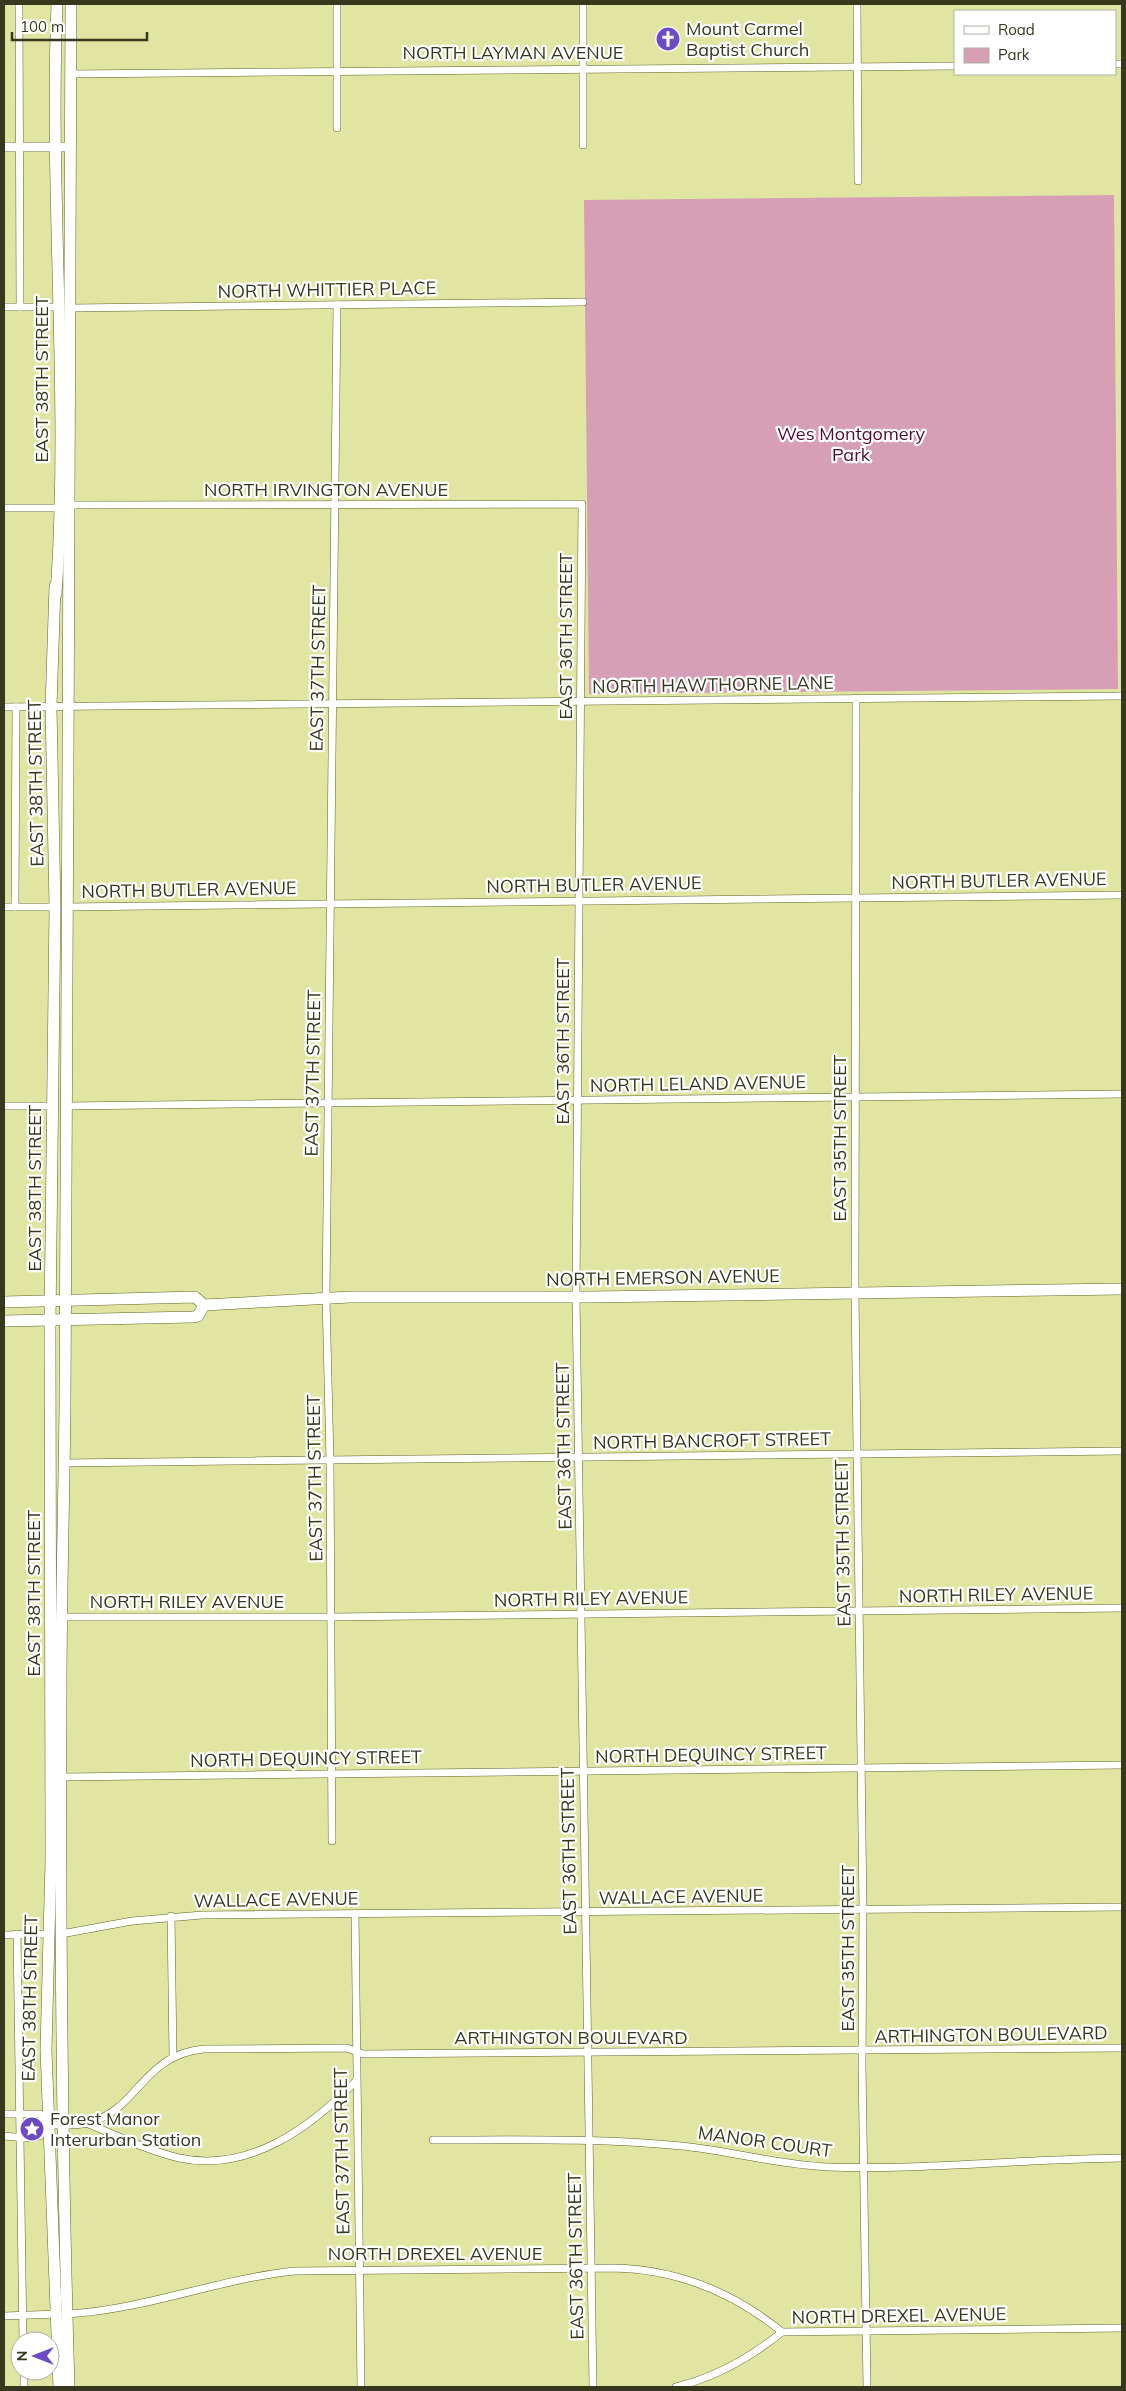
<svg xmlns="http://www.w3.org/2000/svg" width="1126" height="2391" viewBox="0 0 1126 2391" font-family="Mulish,sans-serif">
	<rect width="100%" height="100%" fill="#e0e6a2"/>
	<!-- green -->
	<polygon fill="#d69fb6" points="1114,195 1118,689 589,694 584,200"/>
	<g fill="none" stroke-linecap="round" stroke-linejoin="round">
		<defs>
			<g id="minor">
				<polyline points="19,4 20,307"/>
				<polyline points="857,4 858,181"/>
				<polyline points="1115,64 1122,64"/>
				<polyline points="71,74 955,66"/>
				<polyline points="337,128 337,4"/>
				<polyline points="583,145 583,4"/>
				<polyline points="4,307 59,307"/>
				<polyline points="72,308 583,302"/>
				<polyline points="70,505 582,504 576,1297 593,2387"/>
				<polyline points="4,508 60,508"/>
				<polyline points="856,698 855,1293 863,1910 862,2065 867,2387"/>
				<polyline points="4,707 1122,696"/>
				<polyline points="4,907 55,907"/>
				<polyline points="15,907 16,707"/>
				<polyline points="66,907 1122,895"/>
				<polyline points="4,1106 53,1106"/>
				<polyline points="65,1106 1122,1094"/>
				<polyline points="63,1463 1122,1451"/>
				<polyline points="61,1617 331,1617 1122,1608"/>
				<polyline points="61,1777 1122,1765"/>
				<polyline points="332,1841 330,1460 326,1298 337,305"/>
				<polyline points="355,1914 361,2387"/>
				<polyline points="171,1916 173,2057"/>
				<polyline points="17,1934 23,2341"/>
				<polyline points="61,1934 132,1921 202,1915 1122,1907"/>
				<polyline points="4,1935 47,1934"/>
				<polyline points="4,2114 40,2114 48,2125"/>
				<path d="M 86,2123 C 116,2135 148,2151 179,2158 C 249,2173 310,2128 356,2081"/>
				<path d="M 48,2125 C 60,2125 75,2126 87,2123 C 139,2111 141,2055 204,2049 L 347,2048 L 363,2054 L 1122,2048"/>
				<polyline points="4,2136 25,2138 40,2136 48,2125"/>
				<path d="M 433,2140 C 516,2140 599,2138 682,2146 C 731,2151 779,2165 828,2167 C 926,2170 1024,2159 1122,2158"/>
				<path d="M 67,2314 C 144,2310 217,2279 295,2271 L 612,2268 C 675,2269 733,2292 782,2332 L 1122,2328"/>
				<polyline points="4,2316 58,2314"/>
				<polyline points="24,2371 24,2387"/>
				<path d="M 676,2387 C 716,2377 750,2358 782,2332"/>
			</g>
			<polyline id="tertiary" points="4,147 71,147"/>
			<g id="primary">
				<polyline points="55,586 51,707 55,907 50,1321 51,1861 46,2050 59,2387"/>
				<path d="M 56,594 C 70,399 49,200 57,4"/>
				<polyline points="4,1302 195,1297 204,1305 350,1297 591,1297 1122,1289"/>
				<polyline points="4,1321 193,1317 198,1316 204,1305"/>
				<path d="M 69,2387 C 62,2156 60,1924 61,1693 C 61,1597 64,1501 65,1405 C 66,938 71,471 71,4"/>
			</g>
		</defs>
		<!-- minor casing -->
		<use href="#minor" stroke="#606421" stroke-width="8"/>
		<!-- tertiary casing -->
		<use href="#tertiary" stroke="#606421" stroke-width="10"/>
		<!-- primary casing -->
		<use href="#primary" stroke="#606421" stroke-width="12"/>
		<!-- minor -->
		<use href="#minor" stroke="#fff" stroke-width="7"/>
		<!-- tertiary -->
		<use href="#tertiary" stroke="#fff" stroke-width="9"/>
		<!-- primary -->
		<use href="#primary" stroke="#fff" stroke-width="11"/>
	</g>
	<!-- icons -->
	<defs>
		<symbol id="church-disc" viewBox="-11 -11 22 22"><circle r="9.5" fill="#6e4bc4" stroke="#fff"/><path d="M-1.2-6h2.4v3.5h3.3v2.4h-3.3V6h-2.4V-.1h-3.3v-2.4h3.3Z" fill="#fff"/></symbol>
		<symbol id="sight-disc" viewBox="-11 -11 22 22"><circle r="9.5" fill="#6e4bc4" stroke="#fff"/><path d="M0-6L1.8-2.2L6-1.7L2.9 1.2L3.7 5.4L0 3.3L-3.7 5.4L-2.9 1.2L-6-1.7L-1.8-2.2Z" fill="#fff"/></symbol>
	</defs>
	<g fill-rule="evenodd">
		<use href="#church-disc" x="654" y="25" width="28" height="28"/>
		<use href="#sight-disc" x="18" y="2115" width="28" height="28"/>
	</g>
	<g text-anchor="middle" stroke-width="4.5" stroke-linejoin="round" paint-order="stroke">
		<!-- poi labels -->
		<g font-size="18" fill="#36381d" stroke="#fff" text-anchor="start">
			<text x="686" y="35">Mount Carmel<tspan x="686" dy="21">Baptist Church</tspan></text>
			<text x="50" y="2125">Forest Manor<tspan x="50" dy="21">Interurban Station</tspan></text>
		</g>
		<!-- street labels -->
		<g font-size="18" fill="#36381d" stroke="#fff">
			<text x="513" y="59">NORTH LAYMAN AVENUE</text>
			<text transform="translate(327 290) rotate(-1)" y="6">NORTH WHITTIER PLACE</text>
			<text transform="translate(42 379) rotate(-90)" y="6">EAST 38TH STREET</text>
			<text x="326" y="496">NORTH IRVINGTON AVENUE</text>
			<text transform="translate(566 636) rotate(-90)" y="6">EAST 36TH STREET</text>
			<text transform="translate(318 668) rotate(-89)" y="6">EAST 37TH STREET</text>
			<text transform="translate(713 685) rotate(-1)" y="6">NORTH HAWTHORNE LANE</text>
			<text transform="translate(36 783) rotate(-91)" y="6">EAST 38TH STREET</text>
			<text transform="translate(999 881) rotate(-1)" y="6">NORTH BUTLER AVENUE</text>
			<text transform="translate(594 885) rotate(-1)" y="6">NORTH BUTLER AVENUE</text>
			<text transform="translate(189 890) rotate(-1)" y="6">NORTH BUTLER AVENUE</text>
			<text transform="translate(563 1041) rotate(-90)" y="6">EAST 36TH STREET</text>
			<text transform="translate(313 1073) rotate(-89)" y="6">EAST 37TH STREET</text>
			<text transform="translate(698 1084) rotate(-1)" y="6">NORTH LELAND AVENUE</text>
			<text transform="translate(840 1138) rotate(-90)" y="6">EAST 35TH STREET</text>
			<text transform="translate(35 1188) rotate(-90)" y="6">EAST 38TH STREET</text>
			<text transform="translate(663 1278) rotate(-1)" y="6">NORTH EMERSON AVENUE</text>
			<text transform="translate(712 1441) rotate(-1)" y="6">NORTH BANCROFT STREET</text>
			<text transform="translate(564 1446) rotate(-91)" y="6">EAST 36TH STREET</text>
			<text transform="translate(315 1478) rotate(-91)" y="6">EAST 37TH STREET</text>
			<text transform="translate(843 1543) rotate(-91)" y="6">EAST 35TH STREET</text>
			<text transform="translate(34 1593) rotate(-90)" y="6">EAST 38TH STREET</text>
			<text transform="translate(996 1595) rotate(-1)" y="6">NORTH RILEY AVENUE</text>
			<text transform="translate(591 1599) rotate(-1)" y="6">NORTH RILEY AVENUE</text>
			<text x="187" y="1608">NORTH RILEY AVENUE</text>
			<text transform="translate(711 1755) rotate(-1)" y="6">NORTH DEQUINCY STREET</text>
			<text transform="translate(306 1759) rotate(-1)" y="6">NORTH DEQUINCY STREET</text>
			<text transform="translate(569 1851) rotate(-91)" y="6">EAST 36TH STREET</text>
			<text transform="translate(681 1897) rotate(-1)" y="6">WALLACE AVENUE</text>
			<text transform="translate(276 1900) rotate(-1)" y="6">WALLACE AVENUE</text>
			<text transform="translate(848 1948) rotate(-90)" y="6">EAST 35TH STREET</text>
			<text transform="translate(30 1998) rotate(-89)" y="6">EAST 38TH STREET</text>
			<text transform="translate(991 2035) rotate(-1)" y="6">ARTHINGTON BOULEVARD</text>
			<text x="571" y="2044">ARTHINGTON BOULEVARD</text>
			<text transform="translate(765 2142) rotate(8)" y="6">MANOR COURT</text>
			<text transform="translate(342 2151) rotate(-91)" y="6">EAST 37TH STREET</text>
			<text x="435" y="2260">NORTH DREXEL AVENUE</text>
			<text transform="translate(576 2256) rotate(-91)" y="6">EAST 36TH STREET</text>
			<text transform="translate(899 2316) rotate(-1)" y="6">NORTH DREXEL AVENUE</text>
		</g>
		<!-- park labels -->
		<g font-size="18" fill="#530933" stroke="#fff">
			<text x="851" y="440">Wes Montgomery<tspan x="851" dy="21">Park</tspan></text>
		</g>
	</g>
	<!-- border -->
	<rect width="1126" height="2391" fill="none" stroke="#36381d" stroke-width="10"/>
	<!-- legend -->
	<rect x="954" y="10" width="162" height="65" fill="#ffffff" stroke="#afafa5"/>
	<rect x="964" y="26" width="25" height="8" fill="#ffffff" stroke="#afafa5"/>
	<text x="998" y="35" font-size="15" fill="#36381d">Road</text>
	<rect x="964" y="48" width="25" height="15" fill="#d69fb6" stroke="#afafa5"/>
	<text x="998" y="60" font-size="15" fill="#36381d">Park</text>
	<!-- north arrow -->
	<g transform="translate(35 2356) rotate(270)"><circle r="24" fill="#ffffff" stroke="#afafa5"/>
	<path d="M0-4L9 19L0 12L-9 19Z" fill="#6e4bc4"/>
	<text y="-8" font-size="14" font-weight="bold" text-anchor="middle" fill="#36381d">N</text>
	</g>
	<!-- scale -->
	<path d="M12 32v8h135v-8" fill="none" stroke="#36381d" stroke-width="2.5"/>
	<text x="20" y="32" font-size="15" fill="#36381d" stroke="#ffffff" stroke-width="4" paint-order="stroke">100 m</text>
</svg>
